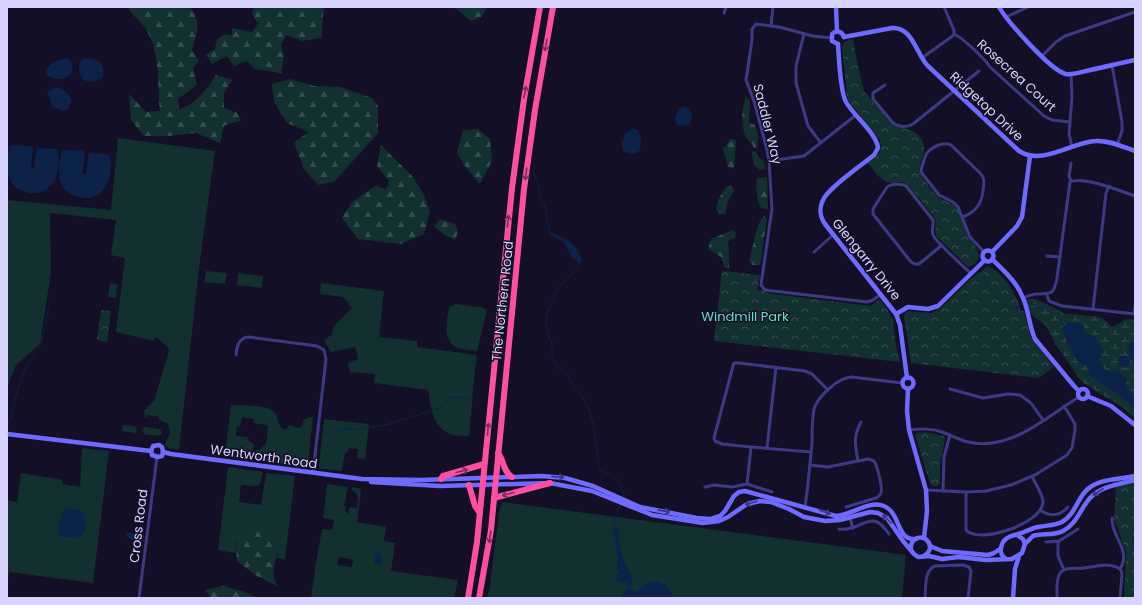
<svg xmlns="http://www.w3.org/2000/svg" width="1142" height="605" viewBox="0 0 1142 605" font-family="Poppins,sans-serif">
	<defs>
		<pattern id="forest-firs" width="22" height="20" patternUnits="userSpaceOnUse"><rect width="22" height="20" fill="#12302f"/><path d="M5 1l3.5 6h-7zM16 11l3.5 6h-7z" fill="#344d4e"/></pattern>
		<pattern id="wetland-marsh" width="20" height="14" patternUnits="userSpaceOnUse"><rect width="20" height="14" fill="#12302f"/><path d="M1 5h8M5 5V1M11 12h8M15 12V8" fill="none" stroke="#344d4e"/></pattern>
		<pattern id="park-crowns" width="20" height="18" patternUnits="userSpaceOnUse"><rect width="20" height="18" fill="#12302f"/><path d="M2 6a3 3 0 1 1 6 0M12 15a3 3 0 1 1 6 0" fill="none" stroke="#344d4e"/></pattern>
	</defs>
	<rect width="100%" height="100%" fill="#130f26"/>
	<!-- green -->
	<g fill="#12302f" fill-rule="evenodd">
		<polygon points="118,138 215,151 199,268 179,450 168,448 165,444 170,434 168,424 159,420 159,417 148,415 147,417 145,417 144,411 154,401 169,351 167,346 156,337 154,341 116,332 125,258 111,255 116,220 50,213 51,272 40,344 16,365 7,388 7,200 111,210"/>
		<polygon points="206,271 227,273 225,284 204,282"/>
		<polygon points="238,273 263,276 262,288 237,285"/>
		<polygon points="110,283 117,284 116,298 108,297"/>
		<path d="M 321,283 L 384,291 L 379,337 L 417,341 L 417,347 L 477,355 C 473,382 472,409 469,436 C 463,436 456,436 450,434 C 432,427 431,406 428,390 L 374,383 L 375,374 L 350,372 L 348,363 L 358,359 L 355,347 L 331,352 L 324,341 L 332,334 L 334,326 L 352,308 L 343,297 L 320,294 Z"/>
		<path d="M 455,304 L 481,307 L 487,310 L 477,351 C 471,350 464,350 458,348 C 442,342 447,321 449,307 Z"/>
		<path d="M 231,405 C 241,406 267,404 274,412 C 279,417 277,427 285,430 L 288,427 L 289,425 C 294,425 296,431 302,426 L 303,421 L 309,417 L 313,417 L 308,465 L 305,467 L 256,460 L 255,450 L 259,450 L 266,444 L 268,427 L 266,425 L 253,423 L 254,419 L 242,417 L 240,427 L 237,427 L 236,436 L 247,437 L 249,441 L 254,444 L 252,452 L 253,460 L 225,456 Z"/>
		<polygon points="324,419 369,424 365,459 357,458 358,449 349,448 347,453 345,452 342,471 321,469 319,466"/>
		<polygon points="125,425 137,427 136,430 136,433 122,431 122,427"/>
		<polygon points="144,427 160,429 162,433 159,436 144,434 142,430"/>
		<polygon points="82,448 109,451 93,583 9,572 7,588 7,500 17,502 21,473 62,480 62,484 80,487"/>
		<polygon points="228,467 263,472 260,484 256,486 241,485 239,502 261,505 266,473 295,476 285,559 276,558 279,540 235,538 236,553 218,550"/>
		<path d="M 327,484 L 348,487 L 344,506 L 346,506 L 345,512 L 348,512 L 345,515 L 349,513 L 349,507 L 357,508 C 358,499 360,495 352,490 L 352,487 L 361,489 L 357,522 L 386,527 L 384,541 L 395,543 L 391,571 L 458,580 L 454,598 L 311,598 L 316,562 L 322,529 L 332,530 L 334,520 L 323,518 ZM 339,557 L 353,560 L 352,567 L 337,565 Z"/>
		<polygon points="502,502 906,555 902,598 487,598 490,586 499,512"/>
	</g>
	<!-- forest -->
	<g fill="url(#forest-firs)">
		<path d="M 128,7 L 190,7 C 202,24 197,31 192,50 L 199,61 L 193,68 L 197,85 L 178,99 L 179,109 C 195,105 207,89 216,75 L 232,80 L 224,93 L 224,108 L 237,113 L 241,120 L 224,126 L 220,143 L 196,133 L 168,136 L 144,136 L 131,120 L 129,94 L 146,112 L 160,111 C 157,84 161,56 147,31 C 142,22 132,16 128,7 Z"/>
		<polygon points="254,7 324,7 321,38 302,41 286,35 281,45 284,57 281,73 255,69 247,61 234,66 227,56 212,64 206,55 215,49 217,39 225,34 232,35 232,28 252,32 258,24 252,14"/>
		<polygon points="454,7 488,7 481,17 471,21"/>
		<polygon points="291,79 314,86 341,87 372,98 378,106 378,133 334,182 318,185 304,169 294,142 309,132 287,123 274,102 272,84"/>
		<path d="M 746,96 L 750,102 L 749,122 L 755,125 L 758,135 L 757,148 L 753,148 L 753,145 C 739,135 741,111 746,96 Z"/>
		<polygon points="478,129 490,139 492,161 480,184 464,165 457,152 463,130"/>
		<polygon points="730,139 736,140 734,169 728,167 726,158 722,148 726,146"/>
		<polygon points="381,145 413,177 424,195 430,212 424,234 401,244 358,239 342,218 352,202 375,186 386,189 389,181 377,166"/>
		<path d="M 752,151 L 756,152 L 760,159 L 763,160 L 766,169 L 760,170 C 753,165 752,159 752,151 Z"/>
		<path d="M 767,177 L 768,209 L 761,208 C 756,200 756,187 757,178 Z"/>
		<polygon points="732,186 734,191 728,201 725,214 718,213 716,209 718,200 726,187"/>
		<path d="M 764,216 L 767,219 L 760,265 L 752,265 L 749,260 C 753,250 756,222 764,216 Z"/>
		<polygon points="440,219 455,224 458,232 455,240 443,234 434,226"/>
		<polygon points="733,230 736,233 735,238 731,239 728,242 729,253 729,269 724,267 721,257 708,249 711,239"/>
		<polygon points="266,529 279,540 273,574 277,586 255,575 237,561 235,538 250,531"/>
		<polygon points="223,586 245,592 257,598 211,598 205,590"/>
	</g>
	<!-- wetland -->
	<path fill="url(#wetland-marsh)" d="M 1028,299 L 1036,299 L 1061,311 L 1064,314 C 1072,313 1079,315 1087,316 C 1100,316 1102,317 1112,327 L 1127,319 L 1135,320 L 1135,418 L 1121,406 L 1099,393 L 1081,381 L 1054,342 L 1047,327 L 1030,313 L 1027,300 Z"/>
	<!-- park -->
	<g fill="url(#park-crowns)">
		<path d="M 853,39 L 857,62 L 864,91 L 891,123 C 900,130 913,127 920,137 C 932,154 914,164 921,175 C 925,182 932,191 938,197 C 944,202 952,201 956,208 C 962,216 964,227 968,236 C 971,242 978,247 979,255 C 979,261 973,266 968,267 L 936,236 C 934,230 937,224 935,218 L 907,184 C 902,180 898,183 892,183 C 881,183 875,171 868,163 C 877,156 885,151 879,139 L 850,103 L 847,97 L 842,48 L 844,42 Z"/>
		<path d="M 988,266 C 1004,273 1017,295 1021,311 L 1024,311 L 1031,338 L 1054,367 L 1039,378 L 911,363 L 904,317 L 905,313 L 909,311 L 931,313 L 941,308 L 973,277 Z"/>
		<polygon points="722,271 760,275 757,290 766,291 766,293 871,306 880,299 887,309 893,320 896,345 900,362 714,341"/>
		<polygon points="101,310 111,311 107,342 97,340"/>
		<polygon points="926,432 944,436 945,439 940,465 940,484 938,486 933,486 930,483 915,435 917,433"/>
		<polygon points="1135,482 1135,598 1124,598 1126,552 1114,519 1116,487"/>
	</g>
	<!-- water -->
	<g fill="#0c2248">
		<path d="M 66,58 L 71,61 C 78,78 58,84 46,75 C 47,63 55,61 66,58 Z"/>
		<path d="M 84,58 C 98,58 105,62 103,77 C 96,82 91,83 83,80 C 79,72 75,64 84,58 Z"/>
		<path d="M 55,87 C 64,88 68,92 72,101 L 68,109 L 64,111 L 53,107 L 47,93 Z"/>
		<polygon points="685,106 691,110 692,118 690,123 685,126 677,125 675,119 678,109"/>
		<path d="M 633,128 L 638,130 L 641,139 L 640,150 C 635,155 631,154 624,152 L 621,144 L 626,133 Z"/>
		<path d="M 13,145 L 30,146 L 33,148 L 31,168 L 32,169 L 34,168 L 36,151 L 38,148 L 56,149 L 58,151 C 60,161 59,175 52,184 C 40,200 13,194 8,175 C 6,166 8,156 9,147 Z"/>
		<path d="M 66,150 L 83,151 L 85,153 L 83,173 L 84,174 L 86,173 L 88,156 L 90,153 L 108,154 L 110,156 C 112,166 111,180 104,189 C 93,205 65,199 60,180 C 58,171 60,161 61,152 Z"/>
		<path d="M 550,230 L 551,233 C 568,239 575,242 582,260 L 580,263 L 578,263 L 576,260 L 572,258 L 564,242 L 551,235 L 549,231 Z"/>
		<path d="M 1067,323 C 1073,324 1079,322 1084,326 L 1084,334 L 1090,334 L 1097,338 L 1098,343 L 1103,350 L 1102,355 L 1099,359 L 1103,368 L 1111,373 L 1115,370 L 1127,378 L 1126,386 L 1132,394 L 1135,395 L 1135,407 L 1090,376 L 1087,366 L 1079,363 L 1072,353 L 1061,329 Z"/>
		<polygon points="1135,341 1135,369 1132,360 1127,353 1130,343"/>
		<circle cx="1124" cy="361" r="5.5"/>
		<path d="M 68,508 C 72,509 77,509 81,511 C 88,516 86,534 80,538 L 59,536 L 58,533 L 59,520 L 61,519 L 62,511 Z"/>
		<path d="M 618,526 C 619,536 619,547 623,557 C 626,567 635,575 631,586 L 629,586 L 627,582 L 620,583 L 616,579 L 616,575 L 619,573 L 619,570 L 617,568 L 617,553 L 612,529 Z"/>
		<polygon points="124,532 135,534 134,541 128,538"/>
		<polygon points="376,553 381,554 382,563 380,565 374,563"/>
		<path d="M 655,581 C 664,584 671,588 672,598 L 622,597 L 623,593 L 629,587 L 636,592 L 648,583 Z"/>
	</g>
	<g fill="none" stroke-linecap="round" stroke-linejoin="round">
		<!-- stream -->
		<g stroke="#0c2248" stroke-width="1">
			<polyline points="534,172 539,186 541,200 545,206 549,230"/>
			<path d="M 579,263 L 578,268 L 559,287 L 548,311 L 546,320 L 547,332 L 552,343 L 552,355 L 558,367 C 566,370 568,376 572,383 C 575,389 581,394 585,401 C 593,414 599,455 599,471 C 616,474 619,480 624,496"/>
			<polyline points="981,270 987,285 1003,303 1012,308 1021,306"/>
			<polyline points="1031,304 1043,309"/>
			<polyline points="1057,317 1064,325"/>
			<polyline points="7,425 11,418 18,388 25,369 41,344 50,302"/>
			<polyline points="322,432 335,432 352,428 357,430 389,424 443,407 448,399 452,397 472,399"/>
			<polyline points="1135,520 1132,535 1135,555"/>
			<polyline points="615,527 614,520 620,505"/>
		</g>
		<!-- street -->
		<g stroke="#3d3a85" stroke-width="3">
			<polyline points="724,13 726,7"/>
			<polyline points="1006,17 1028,7"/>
			<polyline points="771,26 773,7"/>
			<polyline points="804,34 796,66 796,83 808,126 821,143"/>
			<path d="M 954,34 C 963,38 985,59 990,67 L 1044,116 L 1052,120 L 1070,122"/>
			<polyline points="831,38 813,36 779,27 756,24 752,29 752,40 746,80 754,101 767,150 769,161 772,209 761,285 765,290 867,302 873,300 881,294"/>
			<polyline points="1042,56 1056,42 1065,36 1135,12"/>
			<polyline points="922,58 954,35 954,30 944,7"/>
			<polyline points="1112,65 1122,122 1122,131 1117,145"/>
			<polyline points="1071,74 1072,97 1069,134 1072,147"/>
			<path d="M 885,85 L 873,93 L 873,99 L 893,123 C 899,127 907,128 913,124 L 979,71"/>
			<polyline points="769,161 804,156 856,115"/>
			<polyline points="1071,181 1069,176 1071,163"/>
			<path d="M 962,217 C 975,213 982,203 983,190 C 984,184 985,179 981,174 L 951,145 C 944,141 932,147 927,153 C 925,156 921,169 921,172 L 939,195 L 953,202 L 958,207 L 970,237 L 984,252"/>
			<path d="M 942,245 L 919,264 L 915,264 L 911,262 L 873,214 L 873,209 L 887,187 C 891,184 902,183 906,186 L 933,220 C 934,225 931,230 933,235 C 936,242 960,263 967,270 L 971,273"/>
			<polyline points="814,252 833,235"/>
			<polyline points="1047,256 1060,257"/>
			<polyline points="1047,295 1049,301 1062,306 1135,314"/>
			<path d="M 1023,298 C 1027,296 1031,295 1036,294 C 1051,294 1054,295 1057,278 L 1070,182 C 1084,176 1120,191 1135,196"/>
			<polyline points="1093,309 1106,193 1109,186"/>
			<polyline points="1134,314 1135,306"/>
			<path d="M 236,355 C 237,346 238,339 248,337 L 317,346 L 324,350 L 326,359 L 313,473"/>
			<polyline points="950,389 983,398 1008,394 1020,395 1031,403 1043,420"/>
			<path d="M 909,430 C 920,429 931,428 942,432 C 951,435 959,440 968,442 C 1010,452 1046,417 1079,397"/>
			<polyline points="767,448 776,367"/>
			<polyline points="811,452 751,447 722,444 715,441 714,438 733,366 734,363 738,363 805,371 812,374 828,390"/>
			<path d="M 858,461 C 855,444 853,437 861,422"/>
			<path d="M 810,465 L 828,467 L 868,459 L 874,461 C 877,465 883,488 881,493 C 880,496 879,496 876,498 L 846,507"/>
			<polyline points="747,484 751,447"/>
			<polyline points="705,487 714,485 732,487 747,484 772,492"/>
			<polyline points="926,490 966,492 986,491 1011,485 1035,475 1067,455 1072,448 1075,430 1075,424 1064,406"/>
			<polyline points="943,491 944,457 950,435"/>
			<path d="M 966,492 L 966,530 C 979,545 1043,523 1043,502 C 1043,494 1035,484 1032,476"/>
			<path d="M 805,507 C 808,486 810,465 812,443 C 812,432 812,420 814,409 C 818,396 839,377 852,377 L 902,383"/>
			<path d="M 1040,510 C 1050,517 1060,516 1068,507"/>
			<polyline points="850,518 853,528"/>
			<path d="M 1112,518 C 1111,537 1132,550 1120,569"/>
			<path d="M 839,529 C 863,532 870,506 889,534"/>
			<polyline points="1046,542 1059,541 1078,529"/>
			<polyline points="1058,542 1058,556 1064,570"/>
			<polyline points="139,598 157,457"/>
			<path d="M 925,598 C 926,588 924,570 935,566 L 963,565 L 969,567 L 971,571 L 968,598"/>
			<path d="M 1057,598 C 1057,591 1056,579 1060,573 C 1065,566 1077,569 1084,568 C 1095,567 1112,561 1121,570 L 1122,574 L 1120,598"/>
		</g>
		<!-- secondary -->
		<g stroke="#6f6bff" stroke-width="4.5">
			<polyline points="836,7 837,31"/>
			<path d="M 999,7 C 1007,21 1051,71 1066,74 C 1073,75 1082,72 1090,70 C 1105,67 1120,63 1135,60"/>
			<path d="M 844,37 L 892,28 C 913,27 916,54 928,66 L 1019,151 C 1043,166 1071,142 1096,141 C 1109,140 1123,147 1135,151"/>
			<path d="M 838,44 C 839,58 840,91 846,102 C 853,115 877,134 878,148 L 874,155 C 862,165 828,188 823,200 C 819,208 820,217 825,224 L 896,314 L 900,325 L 907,378"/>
			<path d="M 838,44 L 832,41 L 832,34 C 836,30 842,31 844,37"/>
			<circle cx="988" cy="256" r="5.5"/>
			<polyline points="992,252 1017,226 1022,217 1030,156"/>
			<path d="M 992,259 C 1004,271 1017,282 1023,298 C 1029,311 1029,326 1035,339 L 1074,386 L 1079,391"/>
			<polyline points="896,314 908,307 928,309 938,306 985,260"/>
			<circle cx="908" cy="383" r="5.5"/>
			<polyline points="908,389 907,411 909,430 926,490 927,511 924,538"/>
			<circle cx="1083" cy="394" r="5"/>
			<polyline points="1087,396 1111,406 1135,425"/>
			<polyline points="7,434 151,451"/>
			<polyline points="151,451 153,446 159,445 162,447 163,452"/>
			<polyline points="151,451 152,455 158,457 162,456 163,452"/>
			<path d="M 163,452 L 171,454 L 362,479 L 422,480 L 542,476 L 565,478 L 593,486 L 640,507 L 697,518 L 711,519 L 720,516 L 725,511 L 734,496 L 739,492 L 745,491 L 836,516 C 852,515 868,500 884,506 C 901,513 896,541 916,539"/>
			<polyline points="371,482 440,486 550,483 592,491 652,515 703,523 719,521 728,517 747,504 760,501 771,502 789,509 804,517 825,521 840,520 870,512 878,513 887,518 903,541 914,554 918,557 929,556 942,559 959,557 986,560 1012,559 1022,553 1025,544 1023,539 1017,535"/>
			<path d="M 1025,544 L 1033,536 C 1043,533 1053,536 1063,531 C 1077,524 1080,509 1090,498 C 1101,486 1120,484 1135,480"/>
			<polyline points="930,546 942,551 988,555 994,553 1000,549"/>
			<path d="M 911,550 C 910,541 916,536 924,538 C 932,543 932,551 924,556"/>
			<path d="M 1005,558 C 1002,556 1000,552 1001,548 C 1003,535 1015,536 1024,532 C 1029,530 1033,528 1038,527 C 1047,525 1054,526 1062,522 C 1074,515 1076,503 1084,493 C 1096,478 1118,480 1135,476"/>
			<polyline points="1013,598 1015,569 1019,556"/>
		</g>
		<!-- highway -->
		<g stroke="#ff4fa3" stroke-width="6">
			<path d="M 498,453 C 504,460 503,472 512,477"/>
			<polyline points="441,479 443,476 484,464"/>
			<polyline points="469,485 475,506 480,513"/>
			<polyline points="494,498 550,483"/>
			<polyline points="468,598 477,542 512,188 524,99 540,7"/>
			<polyline points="479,598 491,530 524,189 535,110 553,7"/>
		</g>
	</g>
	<!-- one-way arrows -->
	<defs><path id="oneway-shaft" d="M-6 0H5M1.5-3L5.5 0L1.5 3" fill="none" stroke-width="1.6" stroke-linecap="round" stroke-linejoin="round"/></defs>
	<g stroke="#7d2c5e">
		<use href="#oneway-shaft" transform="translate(546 45) rotate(100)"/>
		<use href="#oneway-shaft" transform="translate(525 92) rotate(-80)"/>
		<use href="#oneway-shaft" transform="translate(526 174) rotate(98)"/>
		<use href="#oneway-shaft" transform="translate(508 221) rotate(-84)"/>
		<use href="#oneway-shaft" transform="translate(488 429) rotate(-85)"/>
		<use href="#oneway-shaft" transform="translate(462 471) rotate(-14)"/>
		<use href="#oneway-shaft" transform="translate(508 494) rotate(165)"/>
		<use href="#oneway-shaft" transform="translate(490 537) rotate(98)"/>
	</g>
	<g stroke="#38347d">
		<use href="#oneway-shaft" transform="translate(558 477) rotate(5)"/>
		<use href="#oneway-shaft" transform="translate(1098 492) rotate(147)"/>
		<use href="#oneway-shaft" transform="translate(751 503) rotate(164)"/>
		<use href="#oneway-shaft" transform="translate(664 511) rotate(10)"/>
		<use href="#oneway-shaft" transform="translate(825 512) rotate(19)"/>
		<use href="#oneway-shaft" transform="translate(887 519) rotate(-135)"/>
	</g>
	<g text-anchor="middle" stroke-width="3" stroke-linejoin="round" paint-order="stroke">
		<!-- street labels -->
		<g font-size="13" fill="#d9d4ff" stroke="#130f26">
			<text transform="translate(1017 75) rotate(42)" y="5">Rosecrea Court</text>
			<text transform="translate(987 106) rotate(43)" y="5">Ridgetop Drive</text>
			<text transform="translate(768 124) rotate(76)" y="5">Saddler Way</text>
			<text transform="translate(867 259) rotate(51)" y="5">Glengarry Drive</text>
			<text transform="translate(502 301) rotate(-84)" y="5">The Northern Road</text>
			<text transform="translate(264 456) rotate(8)" y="5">Wentworth Road</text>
			<text transform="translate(138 526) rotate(-83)" y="5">Cross Road</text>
		</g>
		<!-- park labels -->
		<g font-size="13" fill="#5fe0c0" stroke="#130f26">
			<text x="745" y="321">Windmill Park</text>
		</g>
	</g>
	<!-- border -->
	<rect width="1142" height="605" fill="none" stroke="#d9d4ff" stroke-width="16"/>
</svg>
